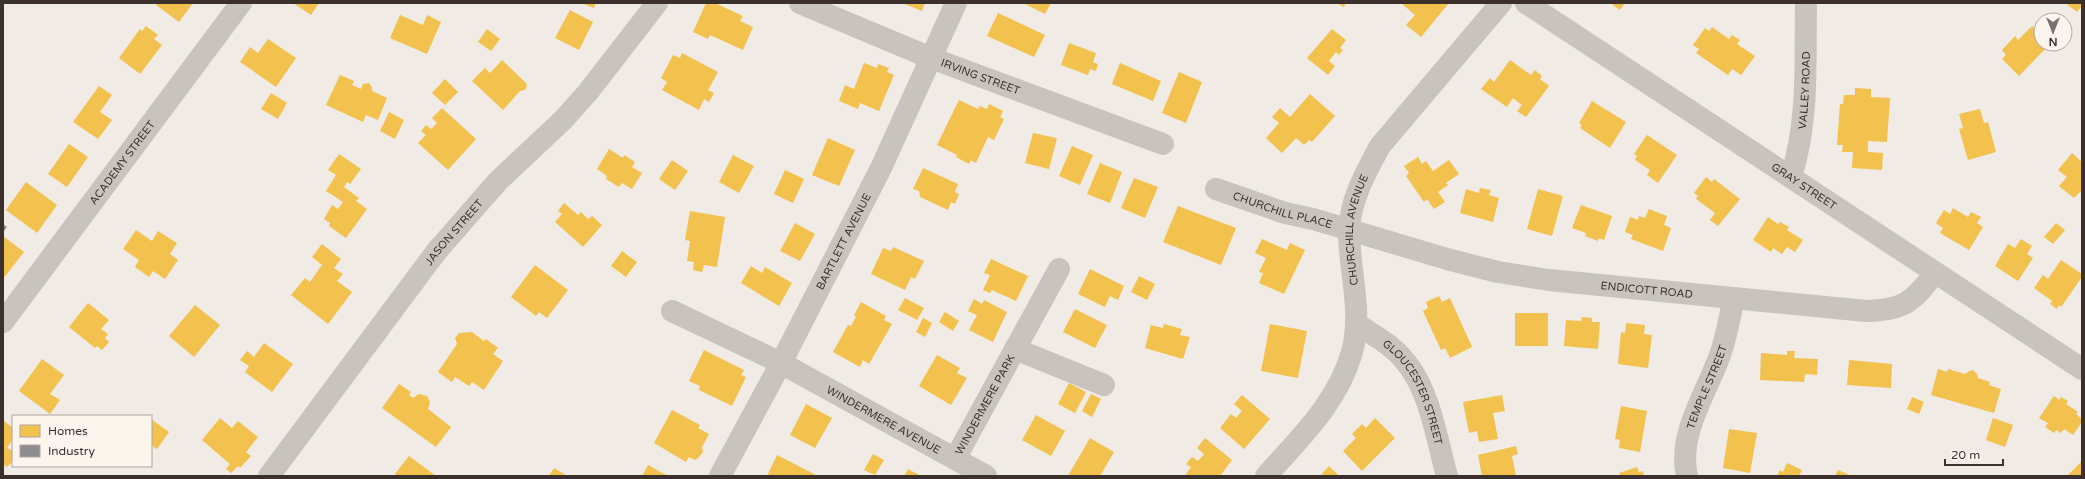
<svg xmlns="http://www.w3.org/2000/svg" width="2085" height="479" viewBox="0 0 2085 479" font-family="'Varela Round',sans-serif">
	<rect width="100%" height="100%" fill="#f0ebe5"/>
	<!-- homes -->
	<g fill="#f2c14e">
		<polygon points="157,3 193,3 179,22 156,5"/>
		<polygon points="293,3 319,3 311,15"/>
		<polygon points="581,3 596,3 594,8"/>
		<polygon points="706,3 715,3 743,16 740,21 753,27 743,50 710,35 708,39 693,32"/>
		<polygon points="902,3 925,3 922,11"/>
		<polygon points="1023,3 1051,3 1045,14"/>
		<polygon points="1336,3 1346,3 1344,7"/>
		<polygon points="1401,3 1449,3 1421,37 1406,25 1415,15"/>
		<polygon points="1610,3 1625,3 1620,10"/>
		<polygon points="2065,3 2082,3 2082,6 2077,12"/>
		<polygon points="570,10 593,22 579,50 555,38"/>
		<polygon points="998,13 1045,35 1034,57 987,36"/>
		<polygon points="400,15 423,25 427,15 441,22 427,54 390,38"/>
		<polygon points="146,26 158,35 154,39 162,45 140,74 119,58 140,29 142,31"/>
		<polygon points="2032,26 2041,35 2041,44 2050,44 2019,76 2002,59 2006,55 2002,50 2015,36 2018,40"/>
		<polygon points="1712,27 1729,39 1732,35 1740,40 1737,44 1755,56 1741,75 1732,69 1728,75 1696,53 1699,49 1693,45 1705,28 1709,31"/>
		<polygon points="487,29 500,39 491,51 478,42"/>
		<polygon points="1332,29 1346,40 1340,48 1343,50 1339,55 1336,52 1329,61 1335,66 1328,75 1307,58"/>
		<polygon points="268,39 296,58 276,87 240,62 250,47 258,53"/>
		<polygon points="1069,43 1096,53 1093,62 1098,64 1096,71 1090,69 1088,75 1061,65"/>
		<polygon points="682,53 718,72 708,90 714,93 709,102 704,99 699,110 662,90 667,82 661,78 673,55 680,58"/>
		<polygon points="502,60 526,83 527,86 525,90 520,91 503,110 472,81 485,68 490,73"/>
		<polygon points="1510,60 1531,75 1535,70 1542,76 1540,79 1549,86 1526,117 1517,111 1522,105 1513,98 1507,107 1481,89 1490,78 1494,82"/>
		<polygon points="864,63 877,68 878,64 889,68 887,72 894,75 879,111 860,103 858,109 839,101 845,85 854,89"/>
		<polygon points="1120,63 1161,81 1153,101 1112,84"/>
		<polygon points="1179,72 1202,82 1186,123 1162,113"/>
		<polygon points="340,75 354,81 352,85 361,89 363,84 369,83 372,87 372,91 387,98 378,120 366,115 363,122 326,105"/>
		<polygon points="445,79 458,92 445,105 432,93"/>
		<polygon points="99,86 112,95 100,112 112,120 98,139 73,122"/>
		<polygon points="1855,88 1871,89 1871,97 1890,98 1887,142 1868,141 1868,152 1883,153 1882,170 1852,168 1853,152 1842,152 1843,145 1837,145 1840,104 1843,104 1844,95 1855,95"/>
		<polygon points="271,93 287,103 278,119 261,109"/>
		<polygon points="1310,94 1335,116 1312,142 1309,140 1304,145 1296,138 1282,153 1266,138 1279,123 1272,117 1280,108 1290,117"/>
		<polygon points="959,100 978,109 980,106 987,109 989,104 1003,111 1000,117 1004,119 994,140 988,137 976,163 971,160 969,164 956,157 957,155 937,145"/>
		<polygon points="1592,101 1626,122 1610,148 1580,128 1582,125 1579,123"/>
		<polygon points="442,108 476,139 448,170 418,143 426,135 421,131 426,125 431,129 437,123 432,118"/>
		<polygon points="1980,109 1984,123 1988,122 1996,152 1968,160 1959,129 1963,128 1959,114"/>
		<polygon points="389,112 404,120 395,139 380,131"/>
		<polygon points="1033,133 1057,138 1049,169 1025,163"/>
		<polygon points="1647,135 1677,155 1658,183 1647,175 1650,170 1635,160 1637,156 1634,154"/>
		<polygon points="828,138 855,150 839,186 812,175"/>
		<polygon points="69,144 88,157 67,187 48,174"/>
		<polygon points="1072,146 1093,155 1080,185 1059,176"/>
		<polygon points="609,149 623,158 624,155 635,162 632,167 642,173 632,189 622,183 619,187 606,179 607,176 597,169"/>
		<polygon points="2072,153 2082,162 2082,194 2080,192 2074,198 2059,186 2067,177 2058,170"/>
		<polygon points="339,154 361,169 350,184 347,182 344,187 359,198 356,201 367,209 346,238 329,226 330,223 324,219 332,205 338,209 343,202 326,191 336,175 328,170"/>
		<polygon points="733,155 754,166 739,193 719,182"/>
		<polygon points="1418,157 1422,164 1426,161 1433,171 1449,160 1459,174 1446,183 1448,185 1438,192 1445,202 1434,209 1427,199 1424,202 1406,176 1409,173 1404,166"/>
		<polygon points="672,160 688,171 675,190 659,179"/>
		<polygon points="1100,163 1122,172 1110,203 1087,194"/>
		<polygon points="923,168 958,184 955,192 959,194 955,204 951,202 948,210 920,197 919,191 913,189"/>
		<polygon points="785,170 804,179 793,203 774,194"/>
		<polygon points="1706,177 1712,182 1714,179 1740,199 1718,226 1710,220 1715,213 1696,199 1698,196 1694,193"/>
		<polygon points="1134,178 1158,187 1145,218 1121,208"/>
		<polygon points="26,182 57,205 37,233 6,210"/>
		<polygon points="1480,188 1491,190 1489,195 1499,198 1493,222 1460,213 1466,189 1479,193"/>
		<polygon points="1538,189 1563,196 1552,236 1527,229"/>
		<polygon points="564,203 578,215 581,212 588,219 592,216 602,225 583,247 555,222 562,214 558,211"/>
		<polygon points="1581,205 1612,216 1604,240 1599,238 1598,241 1585,236 1586,233 1572,228"/>
		<polygon points="1178,206 1236,228 1221,265 1163,242"/>
		<polygon points="1953,208 1968,217 1971,212 1981,217 1977,223 1983,227 1969,250 1940,233 1943,228 1936,223 1944,210 1950,214"/>
		<polygon points="1649,209 1667,216 1664,225 1671,228 1663,251 1631,239 1633,235 1625,232 1630,217 1638,220 1639,216 1645,218"/>
		<polygon points="690,211 725,217 717,267 704,265 702,272 693,270 694,262 687,261 690,241 685,240"/>
		<polygon points="1768,217 1778,224 1780,222 1789,227 1787,230 1803,240 1795,252 1787,247 1782,254 1773,248 1771,252 1753,240"/>
		<polygon points="795,223 815,234 800,261 780,251"/>
		<polygon points="2056,223 2065,230 2053,244 2044,237"/>
		<polygon points="136,230 152,241 158,231 177,243 170,254 178,260 165,279 153,271 149,277 135,267 139,260 123,249"/>
		<polygon points="3,236 24,252 3,279"/>
		<polygon points="1262,239 1287,250 1290,243 1305,250 1284,294 1259,283 1263,273 1259,272 1266,258 1255,253"/>
		<polygon points="2021,239 2032,246 2027,254 2033,258 2018,281 1995,266 2008,244 2015,248"/>
		<polygon points="322,244 341,259 334,268 343,274 337,281 352,292 328,324 291,295 305,278 310,282 322,265 312,257"/>
		<polygon points="893,247 924,261 915,279 911,277 905,290 871,274 883,248 891,251"/>
		<polygon points="622,251 637,262 626,277 611,266"/>
		<polygon points="991,259 1028,276 1016,301 992,290 990,293 983,290 990,275 984,273"/>
		<polygon points="2061,260 2082,274 2082,277 2061,307 2059,305 2057,309 2050,304 2052,301 2034,288 2043,275 2048,279"/>
		<polygon points="535,265 568,290 547,318 539,312 536,316 511,297"/>
		<polygon points="751,266 762,273 765,267 792,283 779,306 741,283"/>
		<polygon points="1090,269 1124,286 1118,300 1110,296 1105,307 1078,294"/>
		<polygon points="1139,276 1155,284 1147,300 1131,292"/>
		<polygon points="1439,296 1442,302 1450,298 1472,347 1450,358 1445,348 1441,350 1423,311 1428,308 1426,302"/>
		<polygon points="905,298 924,308 917,320 898,310"/>
		<polygon points="974,299 982,304 984,300 1007,312 993,342 969,330 977,315 968,311"/>
		<polygon points="861,302 886,316 884,320 892,324 869,364 863,360 860,367 833,352 848,325 851,326 856,317 854,315"/>
		<polygon points="88,303 109,320 101,329 108,334 105,338 109,342 102,350 97,346 95,348 69,327"/>
		<polygon points="195,305 220,325 194,357 169,336"/>
		<polygon points="1075,309 1107,325 1095,348 1063,332"/>
		<polygon points="945,312 959,321 953,331 939,322"/>
		<rect x="1515" y="313" width="33" height="33"/>
		<polygon points="1582,317 1592,318 1592,322 1600,322 1598,349 1564,346 1566,320 1581,321"/>
		<polygon points="923,318 932,323 925,337 916,332"/>
		<polygon points="1626,323 1645,325 1644,334 1652,335 1648,368 1618,364 1621,332 1625,333"/>
		<polygon points="1164,324 1182,329 1180,335 1190,337 1183,359 1145,348 1151,325 1163,328"/>
		<polygon points="1270,324 1307,331 1298,378 1261,371"/>
		<polygon points="472,332 484,341 486,339 498,348 493,354 503,361 484,390 472,382 469,386 455,377 452,382 438,372 457,344 455,338 459,333"/>
		<polygon points="264,343 293,364 272,392 245,372 249,366 240,360 247,351 254,357"/>
		<polygon points="704,350 744,370 741,375 746,377 732,406 699,390 700,386 689,381"/>
		<polygon points="1787,351 1795,351 1794,358 1818,359 1817,375 1805,374 1804,382 1760,380 1761,353 1787,355"/>
		<polygon points="937,355 960,368 957,373 967,378 951,405 919,386"/>
		<polygon points="42,359 64,375 50,394 60,400 50,414 19,391"/>
		<polygon points="1849,360 1892,364 1891,388 1847,385"/>
		<polygon points="1938,369 1947,372 1948,369 1965,374 1969,371 1973,370 1977,374 1978,378 1990,382 1989,385 2001,389 1994,413 1931,395"/>
		<polygon points="1069,383 1086,392 1075,413 1058,404"/>
		<polygon points="399,384 411,392 409,395 413,398 419,394 427,396 430,402 428,409 451,427 436,447 382,408"/>
		<polygon points="1091,394 1101,399 1092,417 1082,411"/>
		<polygon points="1242,395 1270,419 1244,449 1220,428 1231,414 1236,418 1242,411 1234,404"/>
		<polygon points="1502,395 1505,411 1493,413 1498,439 1479,442 1477,431 1469,433 1463,402"/>
		<polygon points="2054,396 2059,400 2061,397 2068,401 2066,404 2078,412 2076,414 2082,419 2082,422 2073,435 2064,429 2061,433 2056,430 2054,433 2045,427 2048,423 2039,418"/>
		<polygon points="1912,397 1924,402 1919,414 1907,409"/>
		<polygon points="806,404 832,418 815,448 790,435"/>
		<polygon points="1621,406 1647,411 1640,452 1619,448 1620,440 1615,439"/>
		<polygon points="672,410 700,425 698,428 709,434 702,447 703,452 698,458 695,460 689,457 686,462 654,443"/>
		<polygon points="1036,415 1065,431 1051,456 1022,440"/>
		<polygon points="220,418 232,428 238,421 258,437 246,452 251,456 240,468 238,466 231,473 226,469 230,464 202,440"/>
		<polygon points="1375,418 1395,438 1362,471 1343,451 1356,438 1352,434 1362,424 1366,428"/>
		<polygon points="1993,418 2013,425 2005,447 1986,440"/>
		<polygon points="151,419 169,432 157,449 151,445"/>
		<polygon points="3,420 13,428 13,439 7,448 13,451 13,461 7,467 3,464"/>
		<polygon points="1729,429 1757,433 1750,473 1723,468"/>
		<polygon points="1090,438 1114,452 1100,476 1071,476 1069,474"/>
		<polygon points="1205,438 1232,460 1220,476 1185,476 1191,467 1186,464 1192,457 1198,461 1204,454 1197,448"/>
		<polygon points="1516,446 1518,454 1512,456 1516,476 1482,476 1478,455"/>
		<polygon points="873,454 884,460 875,475 864,470"/>
		<polygon points="777,455 816,475 816,476 767,476"/>
		<polygon points="409,456 436,476 397,476 395,474"/>
		<polygon points="2082,461 2082,476 2067,476"/>
		<polygon points="1787,463 1802,470 1799,476 1777,476 1780,470 1783,472"/>
		<polygon points="648,465 668,476 642,476"/>
		<polygon points="1329,466 1339,476 1320,476"/>
		<polygon points="1637,467 1639,472 1643,471 1644,476 1620,476 1619,473"/>
		<polygon points="554,468 567,476 549,476"/>
		<polygon points="908,469 921,476 904,476"/>
		<polygon points="1838,470 1852,476 1835,476"/>
	</g>
	<!-- industry -->
	<polygon fill="#8d8d92" points="3,224 7,227 3,232"/>
	<g fill="none" stroke-linecap="round" stroke-linejoin="round">
		<!-- minor -->
		<g stroke="#c9c3be" stroke-width="22">
			<path id="s1" d="M 800,3 L 931,58 L 1163,144"/>
			<path id="s2" d="M 1526,3 L 2082,369"/>
			<path id="s3" d="M 1791,177 C 1809,121 1805,61 1806,3"/>
			<path id="s4" d="M 1216,189 L 1285,213 L 1313,219 L 1447,259 L 1498,272 L 1549,280 L 1866,311 C 1905,310 1912,302 1935,273"/>
			<path id="s5" d="M 672,311 L 781,363 L 986,476"/>
			<path id="s6" d="M 3,322 L 241,3"/>
			<path id="s7" d="M 1357,324 C 1368,332 1382,339 1392,348 C 1429,378 1435,433 1447,476"/>
			<polyline points="1015,349 1104,385"/>
			<path id="s8" d="M 955,459 L 1059,269"/>
			<path id="s9" d="M 269,476 L 436,252 L 498,181 L 563,120 L 588,92 L 657,3"/>
			<path id="s10" d="M 720,476 L 781,363 L 881,168 L 956,3"/>
			<path id="s11" d="M 1266,476 C 1300,438 1338,402 1352,352 C 1363,312 1349,271 1349,231 C 1350,200 1366,172 1380,146 L 1501,3"/>
			<path id="s12" d="M 1687,476 C 1677,432 1709,390 1722,349 C 1727,333 1730,315 1734,298"/>
		</g>
	</g>
	<g text-anchor="middle" stroke-width="4" stroke-linejoin="round" paint-order="stroke">
		<!-- street labels -->
		<g font-size="11" fill="#3b302b" stroke="#fbf5ee">
			<text dy="4" stroke="none"><textPath href="#s1" startOffset="195">IRVING STREET</textPath></text>
			<text dy="4" stroke="none"><textPath href="#s3" startOffset="88">VALLEY ROAD</textPath></text>
			<text dy="4" stroke="none"><textPath href="#s6" startOffset="199">ACADEMY STREET</textPath></text>
			<text dy="4" stroke="none"><textPath href="#s2" startOffset="333">GRAY STREET</textPath></text>
			<text dy="4" stroke="none"><textPath href="#s4" startOffset="70">CHURCHILL PLACE</textPath></text>
			<text dy="4" stroke="none"><textPath href="#s11" startOffset="276">CHURCHILL AVENUE</textPath></text>
			<text dy="4" stroke="none"><textPath href="#s9" startOffset="306">JASON STREET</textPath></text>
			<text dy="4" stroke="none"><textPath href="#s10" startOffset="265">BARTLETT AVENUE</textPath></text>
			<text dy="4" stroke="none"><textPath href="#s4" startOffset="444">ENDICOTT ROAD</textPath></text>
			<text dy="4" stroke="none"><textPath href="#s12" startOffset="93">TEMPLE STREET</textPath></text>
			<text dy="4" stroke="none"><textPath href="#s7" startOffset="92">GLOUCESTER STREET</textPath></text>
			<text dy="4" stroke="none"><textPath href="#s8" startOffset="62">WINDERMERE PARK</textPath></text>
			<text dy="4" stroke="none"><textPath href="#s5" startOffset="238">WINDERMERE AVENUE</textPath></text>
		</g>
	</g>
	<!-- border -->
	<rect width="2085" height="479" fill="none" stroke="#3b302b" stroke-width="8"/>
	<!-- legend -->
	<rect x="12" y="415" width="140" height="52" fill="#fbf5ee" stroke="#aea6a0"/>
	<rect x="20" y="425" width="20" height="12" fill="#f2c14e" stroke="#aea6a0"/>
	<text x="48" y="435" font-size="12" fill="#3b302b">Homes</text>
	<rect x="20" y="445" width="20" height="12" fill="#8d8d92" stroke="#aea6a0"/>
	<text x="48" y="455" font-size="12" fill="#3b302b">Industry</text>
	<!-- north arrow -->
	<g transform="translate(2053 32) rotate(180)"><circle r="19" fill="#fbf5ee" stroke="#aea6a0"/>
	<path d="M0-3L7 15L0 10L-7 15Z" fill="#7a716c"/>
	<text y="-6" font-size="11" font-weight="bold" text-anchor="middle" fill="#3b302b">N</text>
	</g>
	<!-- scale -->
	<path d="M1945 459v6h58v-6" fill="none" stroke="#3b302b" stroke-width="2"/>
	<text x="1951" y="459" font-size="12" fill="#3b302b" stroke="#fbf5ee" stroke-width="3" paint-order="stroke">20 m</text>
</svg>
